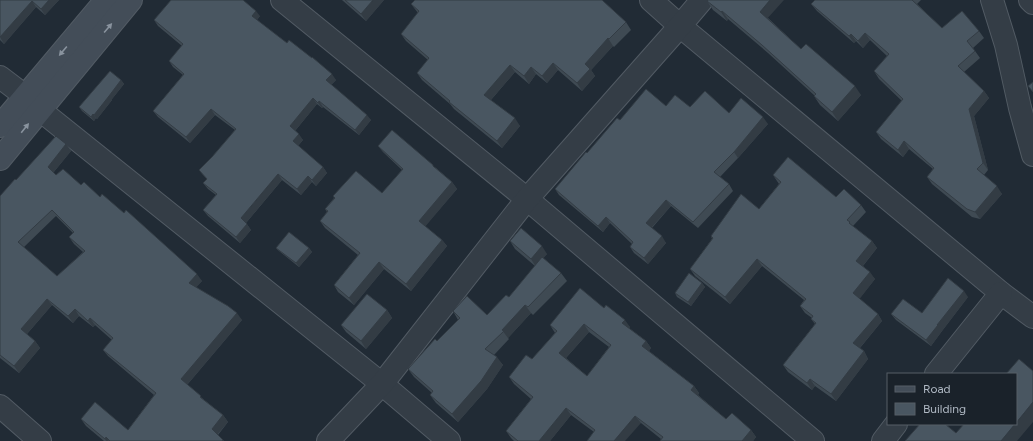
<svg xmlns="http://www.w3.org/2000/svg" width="1033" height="441" viewBox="0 0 1033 441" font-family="Figtree,sans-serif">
	<rect width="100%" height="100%" fill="#212b35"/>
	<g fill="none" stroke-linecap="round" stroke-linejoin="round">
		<defs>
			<g id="street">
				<polyline points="282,0 527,199 813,441"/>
				<polyline points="651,0 680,26 1001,293 1033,317"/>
				<polyline points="992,0 1006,45 1020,108 1033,155"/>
				<polyline points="1030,0 1033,3"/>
				<polyline points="0,77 25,96"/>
				<polyline points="40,110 382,384 449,441"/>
				<polyline points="936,374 1001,293"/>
				<polyline points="0,406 40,441"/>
				<polyline points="328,441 382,384 527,199 680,26 702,0"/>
				<polyline points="883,441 896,424"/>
			</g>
			<g id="secondary">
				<polyline points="0,126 106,0"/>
				<polyline points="0,159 131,0"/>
			</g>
		</defs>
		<!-- street casing -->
		<use href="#street" stroke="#525b64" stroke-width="24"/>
		<!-- secondary casing -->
		<use href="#secondary" stroke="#525b64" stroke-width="24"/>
		<!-- street -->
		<use href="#street" stroke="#343d46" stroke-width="22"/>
		<!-- secondary -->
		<use href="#secondary" stroke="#434d58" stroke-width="22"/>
	</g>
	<!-- wall -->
	<g fill="#3f4a53" fill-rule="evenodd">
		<polygon points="0,0 59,0 45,15 36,7 4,44 0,40"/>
		<polygon points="342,0 384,0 366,21"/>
		<polygon points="815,0 921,0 917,4 942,28 979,31 984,38 973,48 980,58 964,72 984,91 989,98 974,116 988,170 984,175 1002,194 980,219 972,217 932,184 927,177 933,169 909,149 903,157 881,139 876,132 902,101 879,79 874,71 887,56 870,40 863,48 856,41 854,43 817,11 811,4"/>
		<polygon points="707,1 768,18 801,49 861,95 838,121 820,105 814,96 815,96 768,53 728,19 727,21 713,10"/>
		<polygon points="411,4 626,22 631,30 614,47 613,46 591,70 595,76 582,91 558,70 547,83 536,74 529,84 515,72 491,100 520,126 502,148 454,109 450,104 422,80 417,73 428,60 406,41 401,34 418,13"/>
		<polygon points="260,16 257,20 287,43 336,80 331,85 371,120 359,135 323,107 322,108 317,104 295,131 303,140 298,146 323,167 327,173 316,186 312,182 301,195 282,180 246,223 251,230 240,243 208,216 203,210 216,195 208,189 203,183 207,179 199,170 212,157 235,130 215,115 190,143 158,117 153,111 183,75 173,67 169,61 182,46 158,26 154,20"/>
		<polygon points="121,80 124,84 112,99 112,100 97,119 96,118 94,121 82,111 79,107"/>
		<polygon points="666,106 690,107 729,113 768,124 738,158 720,177 729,184 733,191 698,228 671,206 652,228 666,243 648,264 634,253 630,247 632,244 610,223 603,232 559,195 555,189 587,153 620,120"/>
		<path d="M 66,144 L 71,151 L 53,173 L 56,175 L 81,185 L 100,197 L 124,213 L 202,281 L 196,287 L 242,320 L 187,385 L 203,399 L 223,415 L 228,422 L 218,435 L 224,441 L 104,441 L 86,426 L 81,419 L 128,430 L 154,395 L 108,356 L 103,350 L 112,340 L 95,325 L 93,327 L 79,316 L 73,323 L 52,305 L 27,334 L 35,341 L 40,348 L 19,373 L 0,358 L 0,196 L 16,180 ZM 56,216 L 73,233 L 69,237 L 74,244 L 83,252 L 57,276 L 24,247 Z"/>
		<polygon points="378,146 436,168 452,182 457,189 425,226 442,240 447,246 411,291 384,269 354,305 338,292 334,285 358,255 325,228 320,221 327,212 325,209 334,198 333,196 382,193 402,170 383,152"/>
		<polygon points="773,175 836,197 861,205 866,212 853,226 872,241 877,248 863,266 875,279 859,299 878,314 882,321 860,348 864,351 868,359 836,401 815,386 812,390 788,372 783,365 815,324 811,319 812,318 805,313 800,306 804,300 762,266 730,304 695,276 690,269 712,239 711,236 759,209 779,184"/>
		<polygon points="510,241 547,254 543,258 561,273 567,281 533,315 531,313 508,338 509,339 494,355 503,365 487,389 458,422 436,403 430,395 432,393 414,377 408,369 458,320 453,311 487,315 509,297 535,266 515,249"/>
		<polygon points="276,248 309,248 312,252 299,267 279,251"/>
		<polygon points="702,283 705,287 691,306 677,297 675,293"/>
		<polygon points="968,297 942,331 931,346 896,320 891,314 922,313"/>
		<path d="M 604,308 L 630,327 L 629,328 L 646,341 L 651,348 L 649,351 L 694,386 L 699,393 L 698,395 L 726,419 L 751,430 L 756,437 L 753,441 L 660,441 L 661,439 L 641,423 L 594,432 L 571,415 L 550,441 L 514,441 L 511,438 L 506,431 L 531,399 L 514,384 L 509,377 L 532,359 L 555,333 L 550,325 ZM 589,332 L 609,347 L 587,376 L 566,358 Z"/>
		<polygon points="387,310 392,318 366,349 346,332 341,325"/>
	</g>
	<!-- shaded-wall -->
	<g fill="#333c44">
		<polygon points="49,0 59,0 45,15 41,9"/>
		<polygon points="373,0 384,0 366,21 361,14"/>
		<polygon points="770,0 784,0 766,20 760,12"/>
		<polygon points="32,1 36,7 4,44 0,37"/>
		<polygon points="256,11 260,16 256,21 252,16"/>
		<polygon points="722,11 728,19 727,21 721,12"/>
		<polygon points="865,33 870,40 863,48 858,41"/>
		<polygon points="851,34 856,41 854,43 849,36"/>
		<polygon points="608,38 613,46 591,70 595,76 582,91 577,83 585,64"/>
		<polygon points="553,63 558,70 547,83 542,76"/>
		<polygon points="510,65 515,72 489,102 484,95"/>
		<polygon points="531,67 536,74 529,84 524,76"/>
		<polygon points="332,74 336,80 330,86 326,80"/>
		<polygon points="121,80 124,84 112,99 112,100 97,119 94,115 109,96"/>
		<polygon points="855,86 861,95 838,121 832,112"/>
		<polygon points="984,91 989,98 974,116 988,170 983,163 969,109"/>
		<polygon points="313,98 317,104 294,132 290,126"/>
		<polygon points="319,101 323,107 322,108 318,103"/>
		<polygon points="211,109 215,115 190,143 186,137"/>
		<polygon points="93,114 96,118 94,121 91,117"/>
		<polygon points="367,115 371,120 359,135 355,130"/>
		<polygon points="763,117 768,124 738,158 734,152"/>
		<polygon points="515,118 520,126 502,148 497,141"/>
		<polygon points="299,134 303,140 297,147 293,141"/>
		<polygon points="904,141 909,149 903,157 898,150"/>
		<polygon points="66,144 71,151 52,174 48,167"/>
		<polygon points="323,167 327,173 316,186 312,180"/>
		<polygon points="278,174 282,180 245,224 241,218"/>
		<polygon points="308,176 312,182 301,195 297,189"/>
		<polygon points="452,182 457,189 424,228 419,221"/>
		<polygon points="997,186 1002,194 980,219 975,212"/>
		<polygon points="666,200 671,206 650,229 646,223"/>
		<polygon points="606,217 610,223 603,232 598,226"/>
		<polygon points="247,224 251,230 240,243 236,237"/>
		<polygon points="662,236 666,243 648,264 644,258"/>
		<polygon points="442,240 447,246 411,291 406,284"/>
		<polygon points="872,241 877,248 861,268 856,261"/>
		<polygon points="542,246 547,254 536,267 531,259"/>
		<polygon points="309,248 312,252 299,267 296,263"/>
		<polygon points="757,259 762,266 730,304 725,297"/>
		<polygon points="379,262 384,269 354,305 349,298"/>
		<polygon points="870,272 875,279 858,301 853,293"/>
		<polygon points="197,274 202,281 194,290 189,283"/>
		<polygon points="702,283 705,287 691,306 688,302"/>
		<polygon points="964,291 968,297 942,331 931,346 926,340 937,325"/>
		<polygon points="47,299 52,305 25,336 21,329"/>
		<polygon points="525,305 531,313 508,338 502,330"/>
		<polygon points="75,309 79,316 73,323 68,316"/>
		<polygon points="387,310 392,318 366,349 361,341"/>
		<polygon points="237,313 242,320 186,386 181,379"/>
		<polygon points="878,314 882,321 858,350 853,343"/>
		<polygon points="90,318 95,325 93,327 88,321"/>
		<polygon points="625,320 630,327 627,331 622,323"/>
		<polygon points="584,324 589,332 564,360 559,353"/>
		<polygon points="35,341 40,348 19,373 14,366"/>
		<polygon points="646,341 651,348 647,354 642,346"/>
		<polygon points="864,351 868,359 836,401 831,394"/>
		<polygon points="497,357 503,365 487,389 458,422 452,414"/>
		<polygon points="810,379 815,386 812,390 807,383"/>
		<polygon points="694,386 699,393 697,397 691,390"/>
		<polygon points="1033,402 1033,422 1017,441 1001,441 1015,424 1016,424 1016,423"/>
		<polygon points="566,408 571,415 550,441 539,441"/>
		<polygon points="223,415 228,422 216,436 212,429"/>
		<polygon points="635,416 641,423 625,441 614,441"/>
		<polygon points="751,430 756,437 753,441 742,441"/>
		<polygon points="106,437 109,441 106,441 105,439"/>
	</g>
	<!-- building -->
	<g fill="#495661" stroke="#333c44" fill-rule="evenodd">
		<polygon points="0,0 49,0 41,9 32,1 0,37"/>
		<polygon points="171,0 243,0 256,11 252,16 287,43 289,40 312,58 312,57 332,74 326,80 367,115 355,130 319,101 318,103 313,98 290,126 299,134 293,141 323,167 312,180 308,176 297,189 278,174 241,218 247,224 236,237 203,210 217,194 203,183 207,179 199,170 212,157 236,129 211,109 186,137 153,111 184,74 169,61 183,44 154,20"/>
		<polygon points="345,0 373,0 361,14"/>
		<polygon points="415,0 602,0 626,22 609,39 608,38 585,64 590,69 577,83 553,63 542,76 531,67 524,76 510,65 484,95 515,118 497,141 449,102 450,101 417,73 429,58 401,34 419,11 411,4"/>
		<polygon points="708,0 770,0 760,12 801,49 806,44 855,86 832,112 814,96 816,94 762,45 722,11 721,12 707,1"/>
		<polygon points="815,0 912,0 942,28 962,11 979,31 967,41 975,51 958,66 984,91 969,109 983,163 977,169 997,186 975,212 967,209 927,177 934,168 904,141 898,150 876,132 903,99 874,71 889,54 865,33 858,41 851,34 849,36 811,4"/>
		<polygon points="110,71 121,80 109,96 94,115 93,114 91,117 79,107"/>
		<polygon points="1033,82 1033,92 1028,86"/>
		<polygon points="646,89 666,106 675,95 690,107 705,91 729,113 741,98 763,117 734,152 714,172 729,184 693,222 666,200 646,223 662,236 644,258 630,247 633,242 606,217 598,226 555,189 586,152 587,153 617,118 620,120"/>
		<polygon points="392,130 433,165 433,166 452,182 419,221 442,240 406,284 379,262 349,298 334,285 360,253 320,221 328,211 325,209 335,198 333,196 356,171 382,193 403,169 378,146"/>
		<path d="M 56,136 L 66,144 L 48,167 L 56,175 L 63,169 L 81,185 L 84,182 L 100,197 L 102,194 L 124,213 L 126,210 L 197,274 L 189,283 L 228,306 L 237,313 L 181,379 L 201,396 L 200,397 L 223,415 L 212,429 L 223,440 L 222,441 L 110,441 L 106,437 L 105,439 L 81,419 L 95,402 L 128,430 L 156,393 L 103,350 L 113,338 L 90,318 L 88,321 L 75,309 L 68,316 L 47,299 L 21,329 L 35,341 L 14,366 L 0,355 L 0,196 L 15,179 L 16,180 ZM 52,210 L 74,232 L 69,237 L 85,251 L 57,276 L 18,242 Z"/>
		<polygon points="788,157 836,197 844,189 861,205 847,220 850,222 849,223 872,241 856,261 870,272 853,293 878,314 853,343 864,351 831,394 810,379 807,383 783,365 816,323 811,319 813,316 800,306 806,299 757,259 725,297 690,269 713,238 711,236 741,194 759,209 781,182 773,175"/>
		<polygon points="521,228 542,246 531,259 510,241"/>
		<polygon points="289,232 309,248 296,263 276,248"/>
		<polygon points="542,257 561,273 528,307 525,305 502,330 504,331 485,349 497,357 481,381 452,414 430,395 433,391 408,369 435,339 437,341 460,318 453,311 467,296 487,315 506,295 509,297"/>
		<polygon points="689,273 702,283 688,302 675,293"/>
		<polygon points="948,278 964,291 937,325 938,325 926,340 891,314 903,299 922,313"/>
		<path d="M 580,288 L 604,308 L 606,305 L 625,320 L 622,323 L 646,341 L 642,346 L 694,386 L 691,390 L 726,419 L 732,413 L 751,430 L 742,441 L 660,441 L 663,437 L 635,416 L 614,441 L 587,441 L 595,430 L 566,408 L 539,441 L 518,441 L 506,431 L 533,397 L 509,377 L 526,355 L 532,359 L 557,331 L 550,325 ZM 584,324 L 611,345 L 587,376 L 559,353 Z"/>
		<polygon points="367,294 387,310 361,341 341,325"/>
		<polygon points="1019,359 1033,371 1033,402 1016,423 1016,374 1006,374"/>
		<polygon points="920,424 945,424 956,433 964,424 1015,424 1001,441 905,441"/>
	</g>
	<!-- one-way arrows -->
	<defs><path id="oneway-solid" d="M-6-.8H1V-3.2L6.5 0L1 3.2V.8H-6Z"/></defs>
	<g fill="#89939e">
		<use href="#oneway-solid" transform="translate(108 28) rotate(-50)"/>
		<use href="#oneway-solid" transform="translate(63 51) rotate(130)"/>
		<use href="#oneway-solid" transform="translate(25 128) rotate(-51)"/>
	</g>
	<!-- legend -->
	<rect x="887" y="373" width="130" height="52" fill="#1a222a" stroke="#565e67"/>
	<rect x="895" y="386" width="20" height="6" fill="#434d58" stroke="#565e67"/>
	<text x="923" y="393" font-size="12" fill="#afb8c3">Road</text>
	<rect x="895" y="403" width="20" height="12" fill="#495661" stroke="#565e67"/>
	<text x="923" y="413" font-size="12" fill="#afb8c3">Building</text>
</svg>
